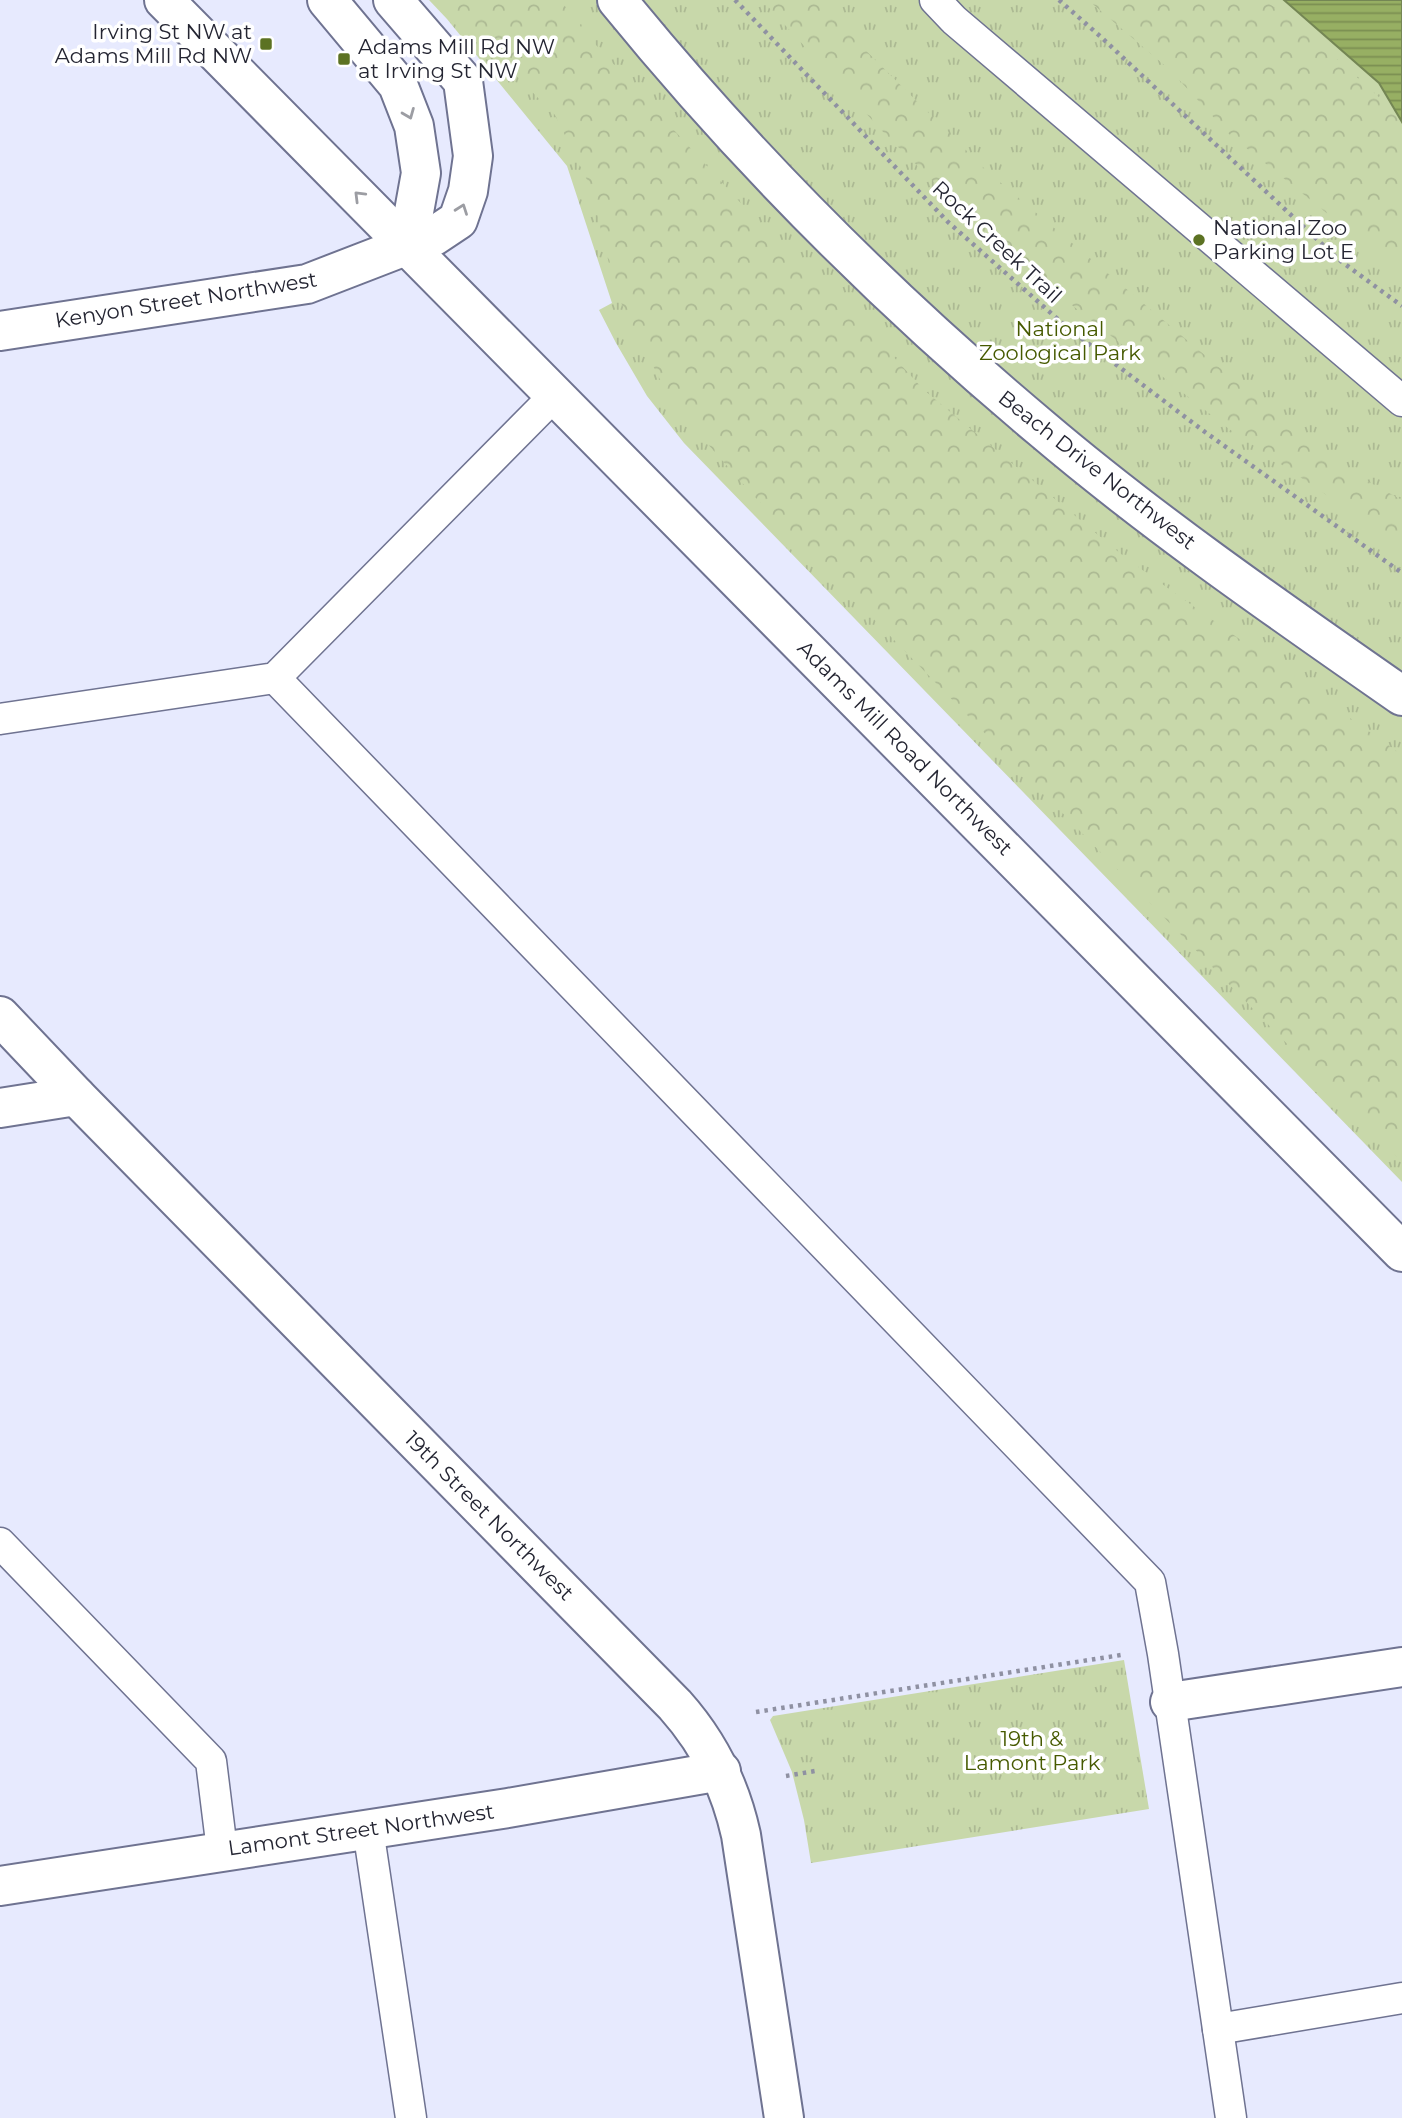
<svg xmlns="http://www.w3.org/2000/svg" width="1402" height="2118" viewBox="0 0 1402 2118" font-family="Montserrat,sans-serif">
	<defs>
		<pattern id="grass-tufts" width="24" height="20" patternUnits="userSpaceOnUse" patternTransform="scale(1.75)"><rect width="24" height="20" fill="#c8d8aa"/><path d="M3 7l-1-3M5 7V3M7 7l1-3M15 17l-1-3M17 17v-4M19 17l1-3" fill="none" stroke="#acb993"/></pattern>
		<pattern id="forest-crowns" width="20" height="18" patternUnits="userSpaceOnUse" patternTransform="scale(1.75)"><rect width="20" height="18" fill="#c8d8aa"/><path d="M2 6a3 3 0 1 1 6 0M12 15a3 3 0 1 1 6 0" fill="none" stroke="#acb993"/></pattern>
		<pattern id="water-rules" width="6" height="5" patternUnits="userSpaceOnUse" patternTransform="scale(1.75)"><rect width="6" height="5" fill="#97af63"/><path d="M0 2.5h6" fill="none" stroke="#7b8e52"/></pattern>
	</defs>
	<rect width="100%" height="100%" fill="#e7eafe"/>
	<!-- grass -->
	<g fill="url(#grass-tufts)">
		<polygon points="429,0 1402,0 1402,1182 684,443 647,396 616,343 599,310 612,303 567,166 447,19"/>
		<polygon points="1124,1660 1149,1809 811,1863 804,1820 792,1772 770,1720 773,1716"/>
	</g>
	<!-- forest -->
	<g fill="url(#forest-crowns)">
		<polygon points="443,0 560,0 596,45 760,224 830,288 924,390 1127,559 1402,755 1402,1162 753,495 673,405 616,293 591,188 555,115 462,21"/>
		<polygon points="762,0 815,0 988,172 1330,461 1402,500 1402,546 1229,429 1007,254 885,134"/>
		<polygon points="1088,0 1264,0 1298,24 1402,118 1402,274 1229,134 1170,70"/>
	</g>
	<!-- water -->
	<polygon fill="url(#water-rules)" stroke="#748654" stroke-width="2" points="1284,0 1402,0 1402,122 1379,83"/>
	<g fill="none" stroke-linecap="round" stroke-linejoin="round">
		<defs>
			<g id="lane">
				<polyline points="935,0 954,20 1402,401"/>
				<polyline points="275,678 1150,1582 1163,1654 1231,2118"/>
				<polyline points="0,719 275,678 556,394"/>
				<polyline points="0,1543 211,1761 222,1850"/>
				<polyline points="368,1829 411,2118"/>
				<polyline points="1218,2029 1402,1998"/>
			</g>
			<g id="street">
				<polyline points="0,331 307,284 408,245"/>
				<path d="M 0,1016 L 76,1096 L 675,1705 C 709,1743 730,1785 741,1835 L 784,2118"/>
				<polyline points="0,1108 76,1096"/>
				<polyline points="1170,1702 1402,1667"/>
				<polyline points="0,1886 508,1808 721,1771"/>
			</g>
			<g id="secondary">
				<polyline points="164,0 1402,1252"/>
				<polyline points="327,0 398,85 414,126 421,173 408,245"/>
				<polyline points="393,0 463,81 473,156 468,191 458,220 434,236 408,245"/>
			</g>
			<path id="primary" d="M 617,0 C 744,156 887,299 1041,428 C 1154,524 1280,611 1402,696"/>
		</defs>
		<!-- lane casing -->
		<use href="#lane" stroke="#6f7391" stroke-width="33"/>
		<!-- street casing -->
		<use href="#street" stroke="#6f7391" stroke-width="42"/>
		<!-- secondary casing -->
		<use href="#secondary" stroke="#6f7391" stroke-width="42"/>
		<!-- primary casing -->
		<use href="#primary" stroke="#6f7391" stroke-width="42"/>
		<!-- path -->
		<g stroke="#8f91a2" stroke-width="4.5" stroke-dasharray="3.5 5" stroke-linecap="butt">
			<polyline points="735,0 948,222 1069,329 1205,432 1402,573"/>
			<polyline points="1059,0 1101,37 1338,259 1402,306"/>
			<polyline points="756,1712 1121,1655"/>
			<polyline points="786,1776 815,1771"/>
		</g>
		<!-- lane -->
		<use href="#lane" stroke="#fff" stroke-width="30"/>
		<!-- street -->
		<use href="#street" stroke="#fff" stroke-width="38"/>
		<!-- secondary -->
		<use href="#secondary" stroke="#fff" stroke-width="38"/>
		<!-- primary -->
		<use href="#primary" stroke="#fff" stroke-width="38"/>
	</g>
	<!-- one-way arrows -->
	<defs><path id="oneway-chevron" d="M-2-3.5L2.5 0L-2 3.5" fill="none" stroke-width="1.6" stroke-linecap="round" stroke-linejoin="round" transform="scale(1.75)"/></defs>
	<g stroke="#9c9da3">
		<use href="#oneway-chevron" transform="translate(409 114) rotate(68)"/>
		<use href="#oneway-chevron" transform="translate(359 196) rotate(-135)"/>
		<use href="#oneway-chevron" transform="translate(462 209) rotate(-70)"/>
	</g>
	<!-- markers -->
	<g fill="#5c7223" stroke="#fff" stroke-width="2.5">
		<rect x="259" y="37" width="14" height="14" rx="3.5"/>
		<rect x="337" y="52" width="14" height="14" rx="3.5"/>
		<circle cx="1199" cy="240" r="7"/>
	</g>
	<g text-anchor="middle" stroke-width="7" stroke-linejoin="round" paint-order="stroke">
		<!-- poi labels -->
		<g font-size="21" fill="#242532" stroke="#fff" text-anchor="start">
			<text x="252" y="39" text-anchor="end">Irving St NW at<tspan x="252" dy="24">Adams Mill Rd NW</tspan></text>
			<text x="358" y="54">Adams Mill Rd NW<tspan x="358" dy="24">at Irving St NW</tspan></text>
			<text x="1213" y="235">National Zoo<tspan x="1213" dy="24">Parking Lot E</tspan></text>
		</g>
		<!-- street labels -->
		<g font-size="21" fill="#242532" stroke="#fff">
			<text transform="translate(997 242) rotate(43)" y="7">Rock Creek Trail</text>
			<text transform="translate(186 300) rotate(-9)" y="7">Kenyon Street Northwest</text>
			<text transform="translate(1097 470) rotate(38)" y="7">Beach Drive Northwest</text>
			<text transform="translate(905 748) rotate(45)" y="7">Adams Mill Road Northwest</text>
			<text transform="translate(489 1516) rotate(45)" y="7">19th Street Northwest</text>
			<text transform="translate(361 1830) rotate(-8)" y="7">Lamont Street Northwest</text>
		</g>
		<!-- park labels -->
		<g font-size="21" fill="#465a00" stroke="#fff">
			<text x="1060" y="336">National<tspan x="1060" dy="24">Zoological Park</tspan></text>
			<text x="1032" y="1746">19th &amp;<tspan x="1032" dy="24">Lamont Park</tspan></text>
		</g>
	</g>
</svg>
